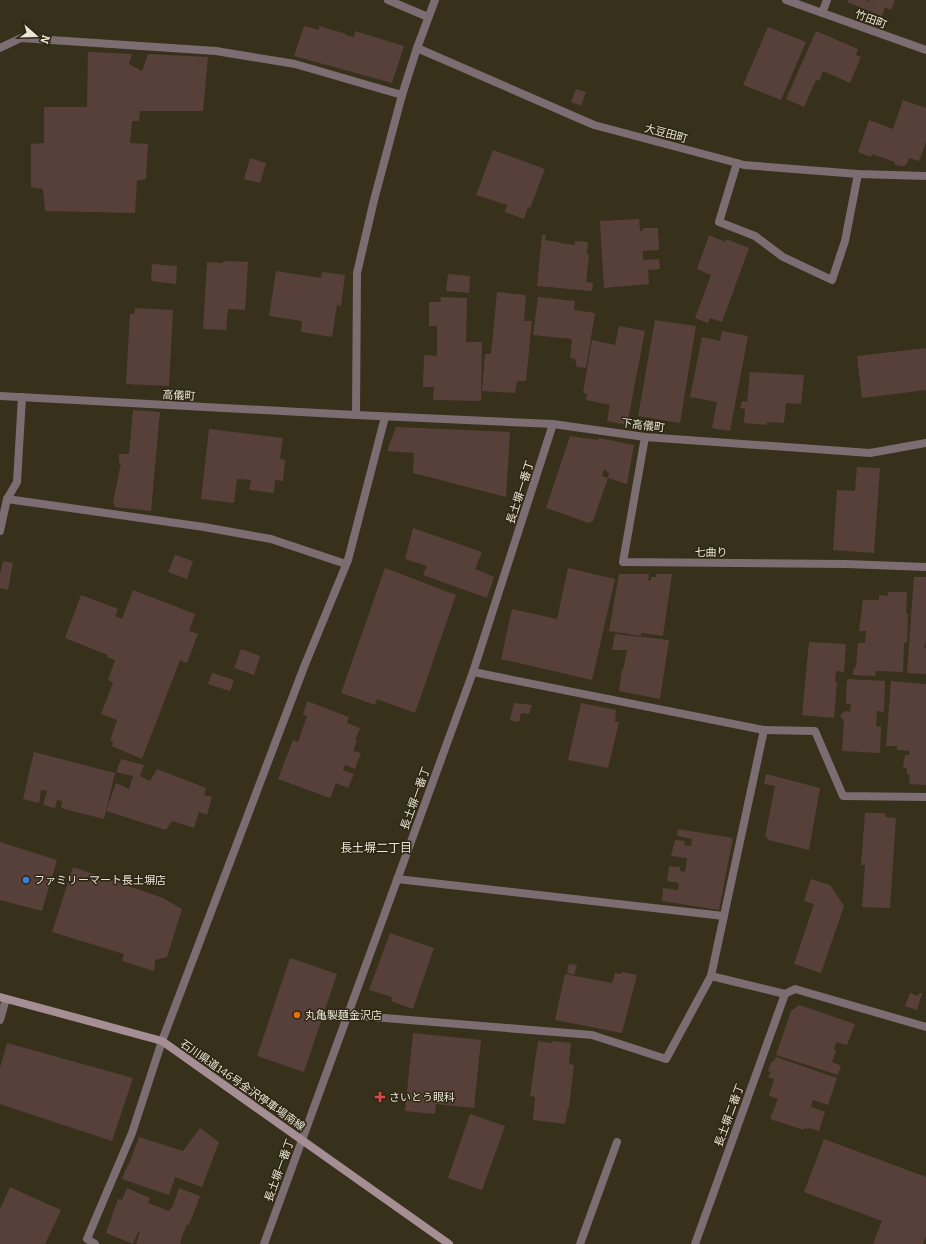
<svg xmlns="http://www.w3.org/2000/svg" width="926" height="1244" viewBox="0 0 926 1244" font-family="Bitter,'Noto Sans JP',serif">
	<rect width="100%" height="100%" fill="#37301b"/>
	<!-- building -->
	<g fill="#58403a" fill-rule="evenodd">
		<polygon points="848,0 866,0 875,4 868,0 895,0 891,10 885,7 882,16 847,2"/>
		<polygon points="304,26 319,30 319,26 346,34 345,35 354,37 355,31 404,46 392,83 294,56"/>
		<polygon points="768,27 806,42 781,100 743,85"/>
		<polygon points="816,31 858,49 856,55 861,57 850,83 823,71 819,81 816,80 804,107 786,99"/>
		<polygon points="88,52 132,54 129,64 142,71 148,54 208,57 203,111 140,111 139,121 132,121 130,143 148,144 146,179 137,181 135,213 45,211 43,189 31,187 31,144 44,143 44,107 87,107"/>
		<polygon points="576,89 586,92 581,106 571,102"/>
		<polygon points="903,100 926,108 926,142 919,161 909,158 907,164 904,166 899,166 894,164 895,162 872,154 871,157 858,152 869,120 893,129"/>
		<polygon points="493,150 545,169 530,208 528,207 524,219 505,212 507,205 476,195"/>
		<polygon points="250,158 266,163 260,183 244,179"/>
		<polygon points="639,219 640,231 643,231 643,228 658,228 659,250 643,251 643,260 659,259 660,269 648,270 649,284 604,288 600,221"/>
		<polygon points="542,235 546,235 545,240 559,242 559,243 575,245 575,241 588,242 587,254 589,255 586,282 593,283 592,291 537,286"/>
		<polygon points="709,235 725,242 726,239 749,248 722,322 710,318 708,323 695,318 711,275 697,269"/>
		<polygon points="223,261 248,262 245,310 228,309 226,330 203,329 207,262 223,263"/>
		<polygon points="152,264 177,266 176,284 151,281"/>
		<polygon points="276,271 321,278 322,272 345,275 341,306 337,305 332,337 301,332 302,321 269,316"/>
		<polygon points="448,274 470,276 469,293 446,291"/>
		<polygon points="497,292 526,295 524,321 532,321 526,381 517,381 515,393 482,391 485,354 491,354"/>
		<polygon points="440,297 467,298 466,342 482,342 481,401 433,400 434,387 423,387 424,355 437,356 437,326 429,326 429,302 441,302"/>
		<polygon points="538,297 575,301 574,310 595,313 586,368 577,367 575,359 570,358 572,339 533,335"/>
		<polygon points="135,308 173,310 169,386 126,384 130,314 134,314"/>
		<polygon points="655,320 696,326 680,423 638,416"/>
		<polygon points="619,326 645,331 627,425 607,421 610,405 586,400 587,394 583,393 592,340 615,345"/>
		<polygon points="722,331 748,336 730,431 712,428 717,402 690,397 702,337 720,341"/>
		<polygon points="926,348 926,390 862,398 857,356"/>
		<polygon points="750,372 804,375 801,404 786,403 784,423 767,422 767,425 744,423 745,409 740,408 742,401 747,402"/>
		<polygon points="133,410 160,412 151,511 115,507 113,502 121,463 119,463 119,454 129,454"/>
		<polygon points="396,427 510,432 506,497 413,473 414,453 387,451"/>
		<polygon points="209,429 283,438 280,459 285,460 283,481 275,480 274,493 249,490 251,480 237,479 234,503 201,499"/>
		<path d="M 570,436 L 598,440 L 599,438 L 634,445 L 627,484 L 608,478 L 593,521 L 589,523 L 546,508 ZM 604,469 L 609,473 L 608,478 L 602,476 Z"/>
		<polygon points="857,467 880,468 874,553 833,550 837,490 855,491"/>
		<polygon points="413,528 482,552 475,569 494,577 487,598 423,575 427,566 405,559"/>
		<polygon points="175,555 193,561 187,579 168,572"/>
		<polygon points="3,561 13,563 8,590 0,588 0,575"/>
		<polygon points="385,568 456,595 415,713 377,699 375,705 341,693"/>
		<polygon points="568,568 615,579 592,680 501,659 512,609 557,619"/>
		<polygon points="619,574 649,574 648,581 651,580 651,577 656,577 656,574 672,574 663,636 641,633 641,636 609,631"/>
		<polygon points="914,577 926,577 926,641 924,648 926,648 926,674 907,673"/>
		<polygon points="133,590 195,614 189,631 198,634 187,663 180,660 142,759 112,746 113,741 110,741 117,720 101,714 113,683 108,680 115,660 107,657 108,655 65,638 81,595 118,609 115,616 122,619"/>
		<polygon points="888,592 907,592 906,614 908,614 907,642 904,643 903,672 876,671 875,676 853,675 854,667 856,668 858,643 865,643 866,631 859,631 863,600 879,600 879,595 888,596"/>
		<polygon points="615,634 669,640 660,699 619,691 622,669 623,670 627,650 612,650"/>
		<polygon points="809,642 846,644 844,672 836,671 835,681 837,682 834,718 802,715"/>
		<polygon points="241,649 260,656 254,675 234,668"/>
		<polygon points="212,673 234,680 230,691 208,684"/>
		<polygon points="847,679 885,681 884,712 877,711 876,726 881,727 880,753 842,751 844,721 840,715 845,711 850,712 851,704 846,704"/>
		<polygon points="891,681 926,684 926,785 909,784 910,775 907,774 907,768 903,767 905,755 909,755 910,751 897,750 897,746 886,746"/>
		<polygon points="307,701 349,717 347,723 360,728 355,740 357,741 353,751 361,753 355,769 345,765 343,770 354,774 348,788 336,783 330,798 278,779 293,740 298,742 307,716 303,715"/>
		<polygon points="514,703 532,705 529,714 521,713 519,722 510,720"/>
		<polygon points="581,703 616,710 615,722 619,722 608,768 568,760"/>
		<polygon points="34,752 115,773 104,819 61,808 62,801 57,800 55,808 43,805 47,791 41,790 39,803 23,799"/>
		<polygon points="121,759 144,765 140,776 150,781 157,769 206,788 204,795 212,797 207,815 199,812 194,828 172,821 166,830 106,811 116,783 129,789 133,776 116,772"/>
		<polygon points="766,774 820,788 809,850 768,840 767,837 765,837 775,786 764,784"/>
		<polygon points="865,813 885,813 886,817 896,818 890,908 862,907 865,865 861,865"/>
		<polygon points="678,829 733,838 719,910 662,901 663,888 678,890 679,883 667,881 669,866 680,867 680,871 685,872 687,858 671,856 675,840 685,841 684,845 691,846 692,839 677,836"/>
		<polygon points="0,842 57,860 42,911 0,900"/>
		<polygon points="73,867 163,898 182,909 167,957 155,960 154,971 122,961 124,954 52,932"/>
		<polygon points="811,879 830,885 844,906 821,973 794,964 814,904 804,901"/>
		<polygon points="390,933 434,948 413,1009 391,1001 392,997 369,990"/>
		<polygon points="290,958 337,974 304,1072 257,1056"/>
		<polygon points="569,964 577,965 574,975 567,973"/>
		<polygon points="622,972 637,975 622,1033 555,1020 565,974 612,983 615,973 621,974"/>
		<polygon points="910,993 918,996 920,993 922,993 917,1010 905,1006"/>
		<polygon points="799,1005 855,1024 847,1045 836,1042 834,1050 836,1051 832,1062 841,1066 838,1075 776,1055 791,1011"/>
		<polygon points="413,1033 481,1040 474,1108 436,1104 435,1114 405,1111"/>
		<polygon points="538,1041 552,1043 552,1041 571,1043 569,1064 574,1065 569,1107 568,1108 565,1124 533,1120 535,1097 530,1096"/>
		<polygon points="7,1043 133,1078 112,1141 0,1104 0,1068"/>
		<polygon points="776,1057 837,1078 828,1105 813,1100 811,1107 825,1112 819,1131 809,1128 808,1129 805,1128 804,1130 770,1119 778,1099 769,1096 774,1079 768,1077 771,1072 768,1071 772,1061 773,1062"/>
		<polygon points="470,1114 505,1126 482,1190 448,1178"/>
		<polygon points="200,1128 219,1142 202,1187 175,1177 169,1195 122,1179 128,1164 129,1164 139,1137 183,1151"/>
		<polygon points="824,1139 926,1177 926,1236 923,1244 873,1244 882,1221 804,1192"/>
		<polygon points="10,1187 61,1210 45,1244 0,1244 0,1209"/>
		<polygon points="127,1188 150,1198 148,1203 169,1211 171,1208 172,1208 179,1188 200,1196 189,1225 187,1224 180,1242 181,1244 136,1244 140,1232 138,1232 133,1244 106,1233 118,1199 122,1200"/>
	</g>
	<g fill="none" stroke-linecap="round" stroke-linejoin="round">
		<!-- service -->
		<g stroke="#7b6d71" stroke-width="8">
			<polyline points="0,48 21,38 216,51 295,64 402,95"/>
			<polyline points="737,163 719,222 755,236 783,257 832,280 845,241 858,174"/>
			<polyline points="645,437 623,562 846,564 926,567"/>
			<polyline points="7,499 204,527 271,539 346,564"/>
			<polyline points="473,672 764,730 711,976 785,994"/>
			<polyline points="397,879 724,916"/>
			<polyline points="348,1015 592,1035 666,1059 711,976"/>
			<polyline points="95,1244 87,1239 132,1133 162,1041"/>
			<polyline points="580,1244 617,1142"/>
		</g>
		<!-- minor -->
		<g stroke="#7b6d71" stroke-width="8">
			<polyline points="388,0 428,17"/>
			<polyline points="786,0 926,50"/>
			<polyline points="822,13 827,0"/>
			<polyline points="417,48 594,125 737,163 744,165 858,174 926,176"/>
			<polyline points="0,396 356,415 553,424 645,437 870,453 926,443"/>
			<polyline points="356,415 357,273 374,200 402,95 417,48 435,0"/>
			<polyline points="0,531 7,499 17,482 22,397"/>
			<polyline points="764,730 815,731 843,796 926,797"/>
			<polyline points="0,1020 6,999"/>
			<polyline points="162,1041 304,667 348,560 385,417"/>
			<polyline points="264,1244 473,672 553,424"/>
			<polyline points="695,1244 785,994 795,989 926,1027"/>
		</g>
		<!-- secondary -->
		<polyline stroke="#a58f95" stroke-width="8" points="0,997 162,1041 449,1244"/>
	</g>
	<!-- markers -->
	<circle fill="#3f7fe0" stroke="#2d2612" stroke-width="1.5" cx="26" cy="880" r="4"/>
	<circle fill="#e8710a" stroke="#2d2612" stroke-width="1.5" cx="297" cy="1015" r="4"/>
	<path fill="#e0444e" stroke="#2d2612" stroke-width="1.5" d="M378 1091h4v4h4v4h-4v4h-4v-4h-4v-4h4z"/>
	<g text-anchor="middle" stroke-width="3" stroke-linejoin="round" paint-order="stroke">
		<!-- street labels -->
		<g font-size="11" fill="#eae6d9" stroke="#2d2612">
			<text transform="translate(871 19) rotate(20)" y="4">竹田町</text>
			<text transform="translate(666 133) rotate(15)" y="4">大豆田町</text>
			<text transform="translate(179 395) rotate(3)" y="4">高儀町</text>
			<text transform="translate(643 425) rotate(7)" y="4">下高儀町</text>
			<text transform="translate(520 492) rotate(-72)" y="4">長土塀一番丁</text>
			<text x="711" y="556">七曲り</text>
			<text transform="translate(415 798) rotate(-70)" y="4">長土塀一番丁</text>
			<text transform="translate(243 1085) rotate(35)" y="4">石川県道146号金沢停車場南線</text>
			<text transform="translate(729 1115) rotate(-70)" y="4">長土塀二番丁</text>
			<text transform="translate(279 1170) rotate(-70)" y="4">長土塀一番丁</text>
		</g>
		<!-- poi labels -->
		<g font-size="11" fill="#eae6d9" stroke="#2d2612" text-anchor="start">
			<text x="34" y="884">ファミリーマート長土塀店</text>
			<text x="305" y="1019">丸亀製麺金沢店</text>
			<text x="389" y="1101">さいとう眼科</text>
		</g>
		<!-- neighbourhood labels -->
		<g font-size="12" fill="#eae6d9" stroke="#2d2612">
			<text x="376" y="852">長土塀二丁目</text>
		</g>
	</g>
	<!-- north arrow -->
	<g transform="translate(36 36) rotate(110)" stroke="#2d2612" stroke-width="3" paint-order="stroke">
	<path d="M0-3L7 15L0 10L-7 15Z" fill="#eae6d9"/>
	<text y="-6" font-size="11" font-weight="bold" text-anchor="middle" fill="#eae6d9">N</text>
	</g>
</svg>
